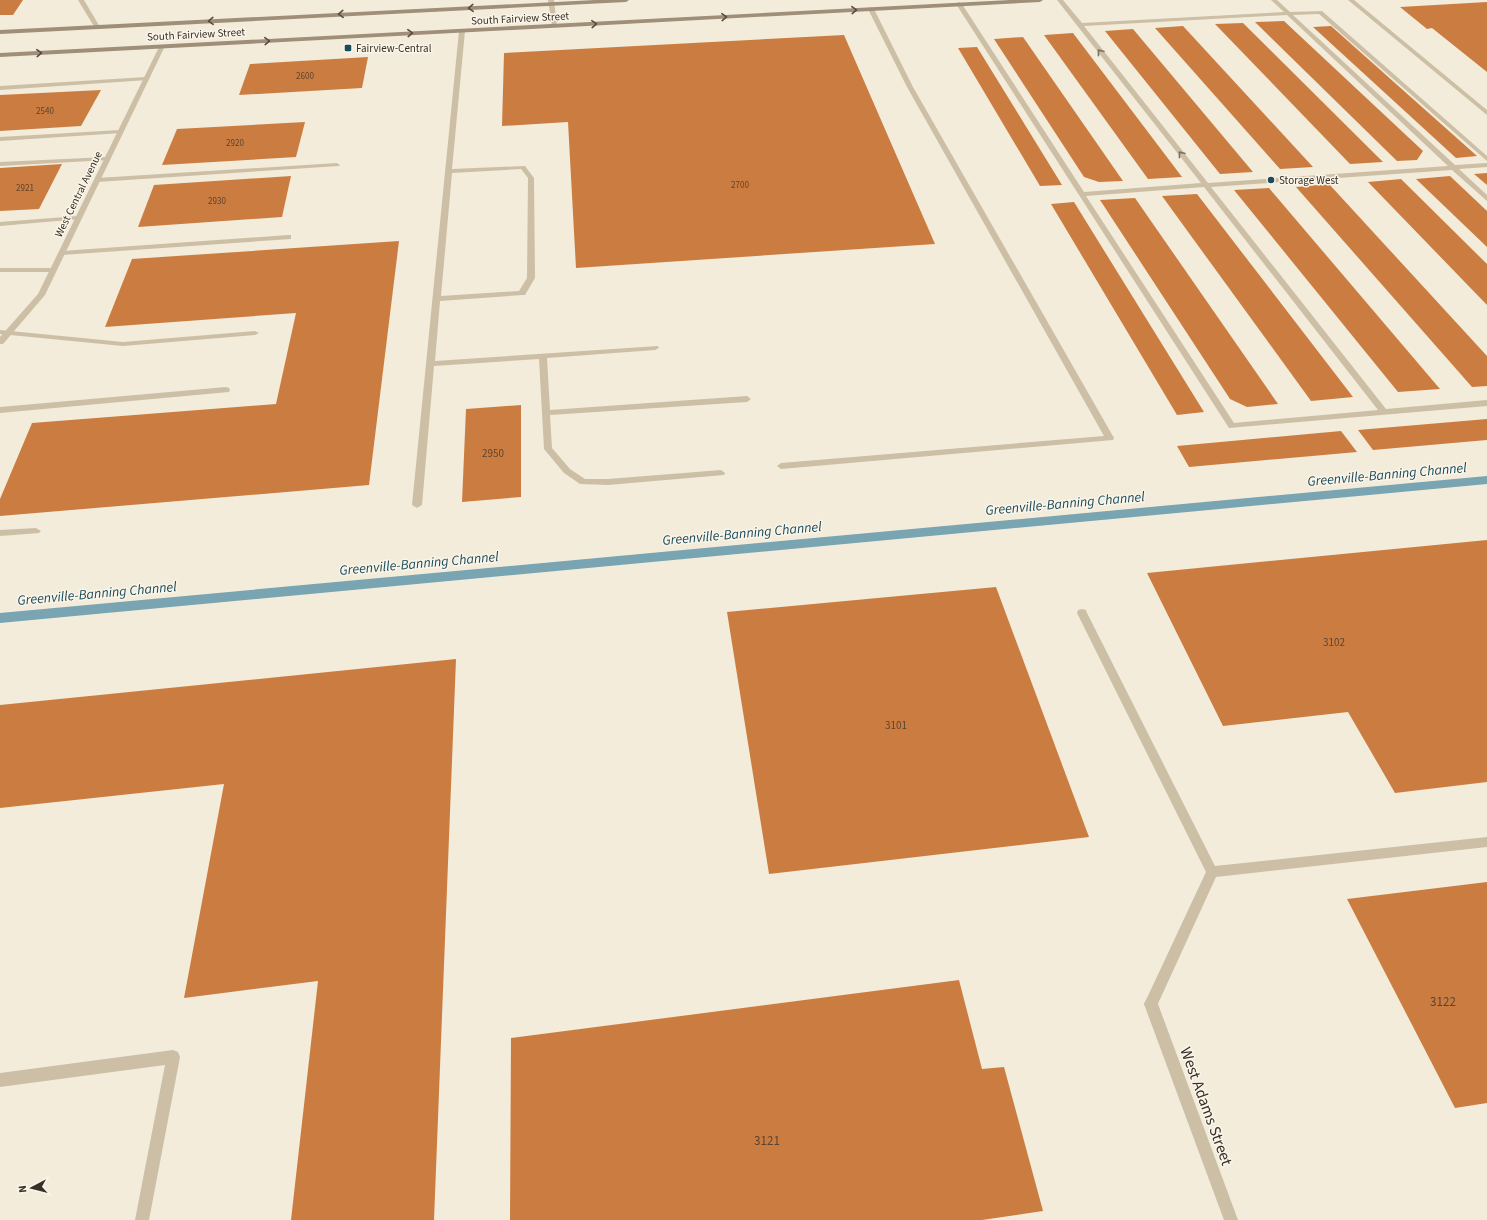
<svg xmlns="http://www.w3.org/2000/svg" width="1487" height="1220" viewBox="0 0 1487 1220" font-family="'Source Sans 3',sans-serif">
	<rect width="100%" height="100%" fill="#f3ecdb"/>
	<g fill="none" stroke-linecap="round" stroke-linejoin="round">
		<!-- stream -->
		<polygon fill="#79a4b1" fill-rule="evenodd" points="1487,476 1487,484 0,623 0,613"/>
	</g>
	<!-- building -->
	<g fill="#cb7d41">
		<polygon points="0,0 23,0 13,15 0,15"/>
		<polygon points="1487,2 1487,72 1432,28 1427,29 1400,7"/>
		<polygon points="1284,21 1423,151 1417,160 1397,161 1255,22"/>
		<polygon points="1243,23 1383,162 1350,164 1215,24"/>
		<polygon points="1183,26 1313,167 1280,169 1155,28"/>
		<polygon points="1331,26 1477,156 1456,158 1313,27"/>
		<polygon points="1133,29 1253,172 1220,174 1105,31"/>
		<polygon points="1073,33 1182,177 1148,179 1044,35"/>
		<polygon points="844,35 935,244 576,268 568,122 502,126 504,53"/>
		<polygon points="1023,37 1123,181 1099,182 1084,177 994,39"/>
		<polygon points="977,47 1062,185 1040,186 958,48"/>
		<polygon points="368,57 362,88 239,95 250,64"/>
		<polygon points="101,90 81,126 0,131 0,95"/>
		<polygon points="305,122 296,157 162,165 177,129"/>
		<polygon points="62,164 39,209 0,211 0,168"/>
		<polygon points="1487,173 1487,185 1474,174"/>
		<polygon points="291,176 282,217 138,227 154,185"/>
		<polygon points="1450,176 1487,211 1487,247 1416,179"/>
		<polygon points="1401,179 1487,264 1487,305 1368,182"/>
		<polygon points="1329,184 1487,356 1487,386 1472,387 1296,187"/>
		<polygon points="1269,188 1440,389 1398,392 1234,190"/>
		<polygon points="1197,194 1353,397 1311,401 1162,196"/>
		<polygon points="1135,198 1278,404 1247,407 1230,399 1100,200"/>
		<polygon points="1074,202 1204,412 1177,415 1051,204"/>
		<polygon points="399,241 369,485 0,516 0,499 32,423 276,404 296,313 105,327 132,259"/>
		<polygon points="521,405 521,497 462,502 466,409"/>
		<polygon points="1487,419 1487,440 1373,450 1358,430"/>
		<polygon points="1341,431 1357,452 1189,467 1177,446"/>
		<polygon points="1487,540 1487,782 1395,793 1348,712 1223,726 1147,573"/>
		<polygon points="996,587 1089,837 769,874 727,612"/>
		<polygon points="456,659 434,1220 291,1220 318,981 184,998 224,784 0,808 0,705"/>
		<polygon points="1487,882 1487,1103 1455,1108 1347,899"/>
		<polygon points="959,980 982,1069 1004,1067 1043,1211 982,1220 510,1220 511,1038"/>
	</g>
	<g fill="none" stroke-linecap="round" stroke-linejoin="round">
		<!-- service -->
		<g fill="#ccbfa6" fill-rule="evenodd">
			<polygon points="78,0 84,0 100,27 99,28 95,28"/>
			<polygon points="548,0 554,0 557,27 552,26"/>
			<path d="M 1057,0 L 1063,0 L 1082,23 L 1284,12 L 1271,0 L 1277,0 L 1290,12 L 1322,11 L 1487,156 L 1487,161 L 1319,14 L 1293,15 L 1455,165 L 1487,163 L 1487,167 L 1459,169 L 1487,195 L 1487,201 L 1452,170 L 1211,187 L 1386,409 L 1487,400 L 1487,406 L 1229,428 L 956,4 L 959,2 L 962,4 L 1084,192 L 1201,183 ZM 1287,15 L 1448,166 L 1208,183 L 1084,26 ZM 1204,187 L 1378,410 L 1234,423 L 1086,196 Z"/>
			<polygon points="1348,0 1354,0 1487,110 1487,115"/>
			<polygon points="871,7 874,9 913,87 1114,438 1113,440 781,469 777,466 781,463 1104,436 907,87 868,9"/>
			<path d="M 462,29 L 465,31 L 452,169 L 525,166 L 534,178 L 535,278 L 525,295 L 522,295 L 440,301 L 435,361 L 658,346 L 659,348 L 655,350 L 547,358 L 550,410 L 747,396 L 751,399 L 747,402 L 550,415 L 552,448 L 570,469 L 585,479 L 608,479 L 721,470 L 725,473 L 724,475 L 608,485 L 580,484 L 564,473 L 544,449 L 539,359 L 434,366 L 422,505 L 417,508 L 412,505 L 459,31 ZM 521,169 L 528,178 L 527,278 L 519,291 L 441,296 L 452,173 Z"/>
			<polygon points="146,77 149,79 148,80 0,90 0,86"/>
			<polygon points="120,130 123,132 122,133 0,141 0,137"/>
			<polygon points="107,157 110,159 109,160 0,166 0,162"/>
			<polygon points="337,163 340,165 339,166 97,182 94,180 97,178"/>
			<polygon points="78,216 80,217 80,219 0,226 0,222"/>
			<polygon points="288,235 291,235 291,239 62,255 58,253 62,251"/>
			<polygon points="0,268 53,268 57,270 53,272 0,272"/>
			<polygon points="0,330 123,342 255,331 259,333 255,335 123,346 0,334"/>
			<polygon points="226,387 229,388 230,390 229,392 0,413 0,407"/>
			<polygon points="36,528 41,531 39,533 0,536 0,530"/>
			<polygon points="1082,609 1086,610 1087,613 1215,866 1487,837 1487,847 1216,877 1156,1008 1151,1010 1146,1008 1144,1004 1146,1000 1206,872 1077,613 1078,610"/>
			<polygon points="173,1050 178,1052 180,1057 149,1220 135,1220 165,1065 0,1087 0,1073"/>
		</g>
		<!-- minor -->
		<g fill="#ccbfa6" fill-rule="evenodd">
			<polygon points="160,45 165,46 45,295 3,344 0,344 0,337 38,294"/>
			<polygon points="1151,998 1156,1000 1158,1004 1238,1220 1224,1220 1144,1004 1146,1000"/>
		</g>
		<!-- secondary -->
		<g fill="#9f8e78" fill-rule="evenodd">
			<polygon points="595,0 629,0 626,2 0,34 0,30"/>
			<polygon points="1010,0 1043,0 1040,2 0,57 0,53"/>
		</g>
	</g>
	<!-- one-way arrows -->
	<defs><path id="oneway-chevron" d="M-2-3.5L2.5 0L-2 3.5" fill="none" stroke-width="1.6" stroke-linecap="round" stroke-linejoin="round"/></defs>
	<g stroke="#574c40">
		<use href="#oneway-chevron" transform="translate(471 8) rotate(177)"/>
		<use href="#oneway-chevron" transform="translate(854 10) rotate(-3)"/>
		<use href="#oneway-chevron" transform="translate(341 14) rotate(177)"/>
		<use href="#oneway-chevron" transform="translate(724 17) rotate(-3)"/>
		<use href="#oneway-chevron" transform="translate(211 21) rotate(177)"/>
		<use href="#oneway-chevron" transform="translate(594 24) rotate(-3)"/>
		<use href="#oneway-chevron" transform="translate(410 33) rotate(-3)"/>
		<use href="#oneway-chevron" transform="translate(267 41) rotate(-3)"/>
		<use href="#oneway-chevron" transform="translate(39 53) rotate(-3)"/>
	</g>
	<g stroke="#7b7061">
		<use href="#oneway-chevron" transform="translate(1100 52) rotate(-128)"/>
		<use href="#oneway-chevron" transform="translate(1181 154) rotate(-128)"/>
	</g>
	<!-- markers -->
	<g fill="#1b4b5b" stroke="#faf5e8" stroke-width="1.5">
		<rect x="344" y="44" width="8" height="8" rx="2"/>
		<circle cx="1271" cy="180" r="4"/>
	</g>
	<g text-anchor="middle" stroke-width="3" stroke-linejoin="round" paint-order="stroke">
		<!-- far-number labels -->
		<g font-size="9" fill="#5d432e">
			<text x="305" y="79">2600</text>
			<text x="45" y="114">2540</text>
			<text x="235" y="146">2920</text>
			<text x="740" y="188">2700</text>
			<text x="25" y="191">2921</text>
			<text x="217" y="204">2930</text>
		</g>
		<!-- far-street labels -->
		<g font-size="11" fill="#383028" stroke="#faf5e8">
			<text transform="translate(520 18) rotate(-3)" y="4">South Fairview Street</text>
			<text transform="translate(196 34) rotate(-3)" y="4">South Fairview Street</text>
			<text transform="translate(78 194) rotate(-64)" y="4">West Central Avenue</text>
		</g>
		<!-- far-poi labels -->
		<g font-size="11" fill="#383028" stroke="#faf5e8" text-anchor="start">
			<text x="356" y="52">Fairview-Central</text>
			<text x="1279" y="184">Storage West</text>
		</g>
		<!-- number labels -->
		<g font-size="11" fill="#5d432e">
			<text x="493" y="457">2950</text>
			<text x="1334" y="646">3102</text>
			<text x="896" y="729">3101</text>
		</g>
		<!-- near-number labels -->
		<g font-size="13" fill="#5d432e">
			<text x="1443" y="1006">3122</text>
			<text x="767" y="1145">3121</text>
		</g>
		<!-- water labels -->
		<g font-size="14" font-style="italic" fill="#1b4b5b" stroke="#faf5e8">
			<text transform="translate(1387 474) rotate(-5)" y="5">Greenville-Banning Channel</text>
			<text transform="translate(1065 503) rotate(-5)" y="5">Greenville-Banning Channel</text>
			<text transform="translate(742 533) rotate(-5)" y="5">Greenville-Banning Channel</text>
			<text transform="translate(419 563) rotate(-5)" y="5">Greenville-Banning Channel</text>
			<text transform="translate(97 593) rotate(-5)" y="5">Greenville-Banning Channel</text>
		</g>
		<!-- near-street labels -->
		<g font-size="16" fill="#383028" stroke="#faf5e8">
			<text transform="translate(1207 1106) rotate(70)" y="6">West Adams Street</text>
		</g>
	</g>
	<!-- north arrow -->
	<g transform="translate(32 1188) rotate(263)" stroke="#faf5e8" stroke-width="3" paint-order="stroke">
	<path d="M0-3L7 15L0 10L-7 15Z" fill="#383028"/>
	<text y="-6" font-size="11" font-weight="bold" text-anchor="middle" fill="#383028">N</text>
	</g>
</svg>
